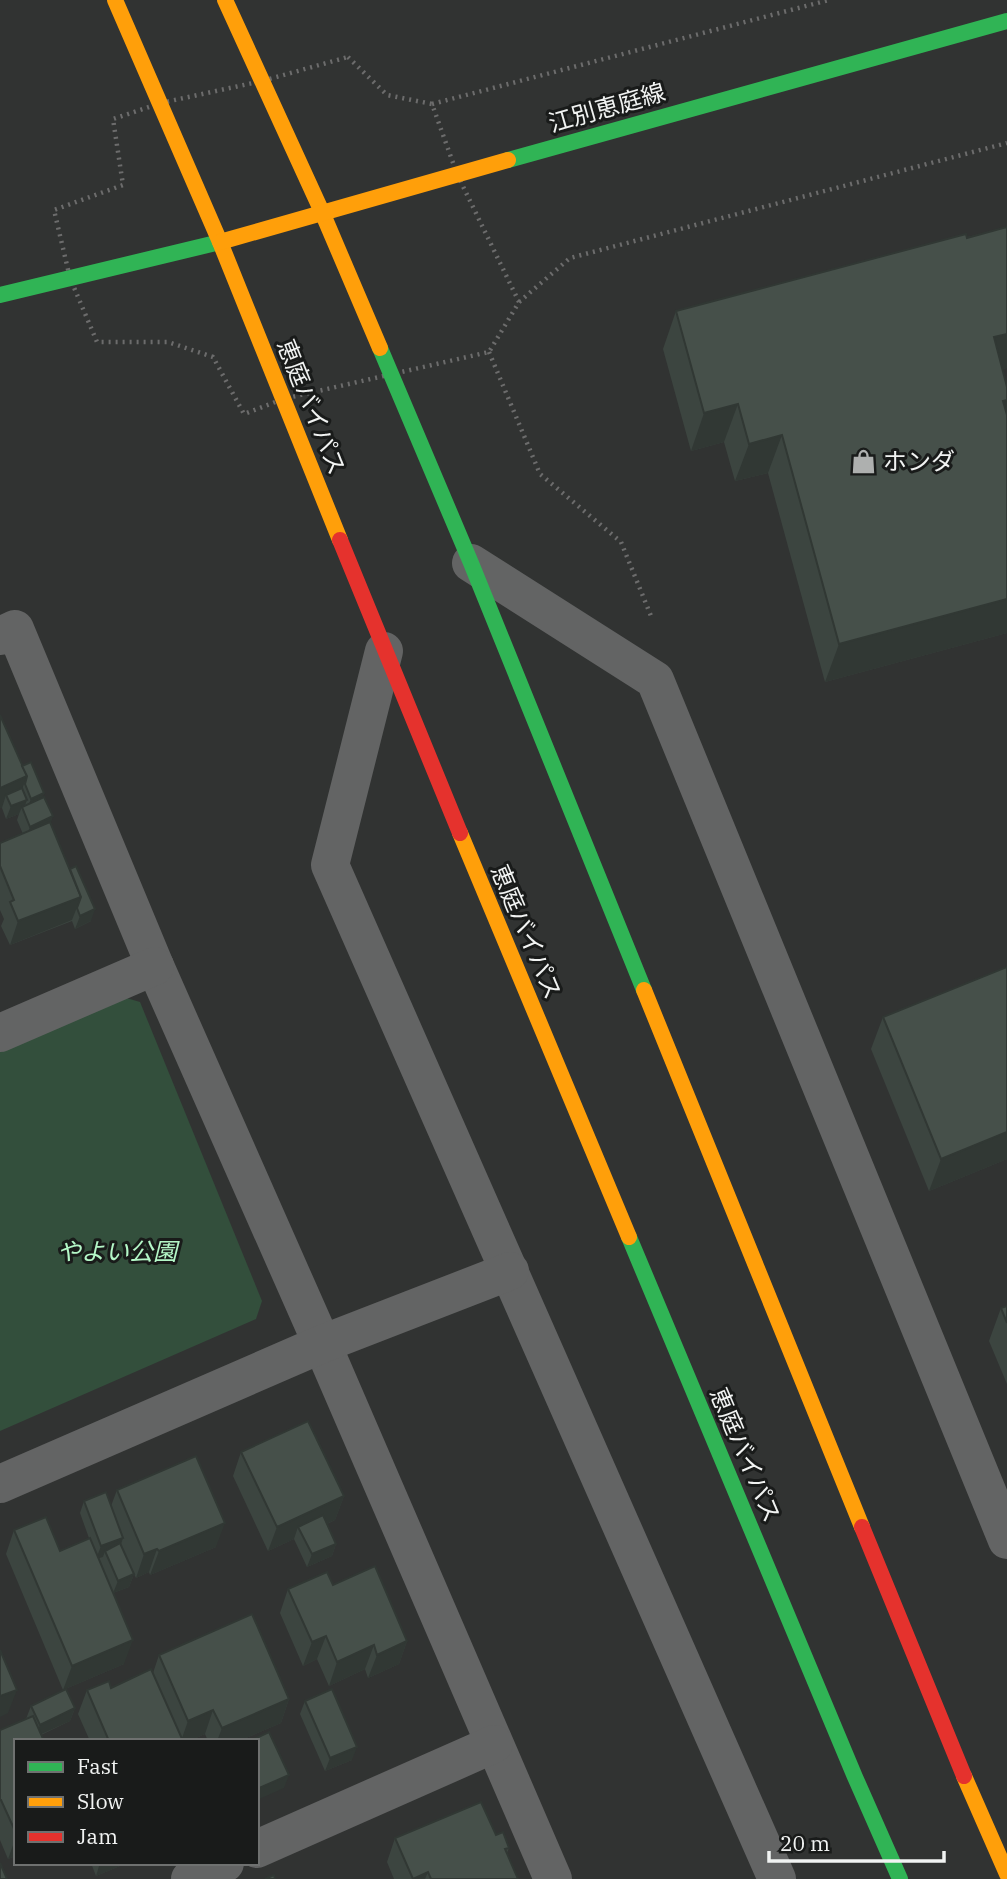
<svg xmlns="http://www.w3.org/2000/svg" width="1007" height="1879" viewBox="0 0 1007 1879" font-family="'IBM Plex Serif','Noto Sans JP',serif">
	<rect width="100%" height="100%" fill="#313332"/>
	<!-- green -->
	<polygon fill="#334f3c" points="123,997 140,1002 262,1301 256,1319 0,1431 0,1052"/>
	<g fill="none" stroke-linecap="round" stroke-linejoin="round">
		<!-- path -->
		<g stroke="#6c6c6c" stroke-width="4.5" stroke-dasharray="2 5" stroke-linecap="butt">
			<polygon points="348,57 387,95 432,104 457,174 519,302 489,352 283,399 244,414 213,357 168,342 97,342 70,278 54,210 123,185 113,119 161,103 262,81"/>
			<polyline points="432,104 829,0"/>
			<polyline points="519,302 570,258 1007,143"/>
			<polyline points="489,352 540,474 621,542 651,616"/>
		</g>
		<!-- street -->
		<g stroke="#636464" stroke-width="38">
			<polyline points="471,563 655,680 1007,1540"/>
			<polyline points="0,636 15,629 155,966 322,1344 553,1879"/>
			<polyline points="384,651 330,865 777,1879"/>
			<polyline points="0,1033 155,966"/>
			<polyline points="0,1484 322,1344 510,1271"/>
			<polyline points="257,1849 494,1744"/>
			<polyline points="190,1879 225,1863"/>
		</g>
		<!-- fast -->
		<g stroke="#30b455" stroke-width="16">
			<polyline points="508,160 1007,21"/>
			<polyline points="0,295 220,242"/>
			<polyline points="380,348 471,563 644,990"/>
			<polyline points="629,1237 855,1777 900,1879"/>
		</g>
		<!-- slow -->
		<g stroke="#ff9f0a" stroke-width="16">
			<polyline points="115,0 220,242 340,540"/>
			<polyline points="225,0 322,212 380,348"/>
			<polyline points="220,242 508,160"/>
			<polyline points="460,833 629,1237"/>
			<polyline points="644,990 862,1527"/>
			<polyline points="964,1776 1007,1874"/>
		</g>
		<!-- jam -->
		<g stroke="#e5322d" stroke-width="16">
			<polyline points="340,540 460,833"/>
			<polyline points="862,1527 964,1776"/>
		</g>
	</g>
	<!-- wall -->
	<g fill="#3c4540">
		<polygon points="1007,227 1007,368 1002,369 1007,387 1006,411 1007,415 1007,633 825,682 768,473 735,481 724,442 691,451 663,349 676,311"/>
		<polygon points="0,715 22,766 44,793 42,798 51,824 91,921 75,929 72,921 10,945 1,926 4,919 0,910 0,843 23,834 17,820 19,814 6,819 2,808 0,808"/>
		<polygon points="1007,967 1007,1159 929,1191 871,1049 883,1017"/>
		<polygon points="1007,1306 1007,1384 989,1341 1001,1308"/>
		<polygon points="241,1452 344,1496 335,1520 327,1524 336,1544 332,1556 307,1567 294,1539 268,1551 233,1476"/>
		<polygon points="117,1490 216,1547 150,1575 149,1572 136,1578 134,1574 129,1587 113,1593 124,1664 63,1690 6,1554 14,1530 60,1551 89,1538 80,1513 84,1501 111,1506"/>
		<polygon points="333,1585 407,1641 399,1664 368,1678 365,1669 329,1686 317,1659 303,1666 280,1613 288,1589"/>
		<polygon points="159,1655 289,1699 281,1723 239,1741 208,1741 205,1734 189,1741 90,1741 78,1714 87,1690 111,1688 153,1673"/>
		<polygon points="305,1701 352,1760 325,1771 300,1714"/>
		<polygon points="31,1706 75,1708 70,1721 41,1735 16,1741 16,1856 8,1859 0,1840 0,1730 26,1719"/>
		<polygon points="496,1835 509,1848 507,1853 518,1879 394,1879 387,1862 395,1838"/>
		<polygon points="91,1863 127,1863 96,1876"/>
	</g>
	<!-- shaded-wall -->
	<g fill="#313834">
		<polygon points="1007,334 1007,368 980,375 994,337"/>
		<polygon points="1007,400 1007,409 997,437 1003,401"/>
		<polygon points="738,404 724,442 691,451 704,413"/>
		<polygon points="782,435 768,473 735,481 749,444"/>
		<polygon points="1007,599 1007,633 825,682 839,644"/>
		<polygon points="27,776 18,800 6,795 2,808 0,808 0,788"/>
		<polygon points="44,793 39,806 26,811 31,799"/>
		<polygon points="27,800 23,811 22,807 19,814 6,819 11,806"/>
		<polygon points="53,816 49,829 25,840 30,827"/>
		<polygon points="81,897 72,920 10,945 18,921"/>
		<polygon points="95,909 91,921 75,929 80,916"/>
		<polygon points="1007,1132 1007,1159 929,1191 941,1159"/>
		<polygon points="344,1496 335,1520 302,1535 298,1527 294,1539 268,1551 277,1527"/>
		<polygon points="225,1523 216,1547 150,1575 159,1551"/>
		<polygon points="123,1538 119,1551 105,1551 103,1557 96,1559 101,1546"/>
		<polygon points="336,1544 332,1556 307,1567 312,1554"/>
		<polygon points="157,1549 149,1572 136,1578 144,1554"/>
		<polygon points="134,1574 129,1587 113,1593 118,1581"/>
		<polygon points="326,1636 317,1659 303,1666 312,1642"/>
		<polygon points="133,1640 124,1664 63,1690 72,1666"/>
		<polygon points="407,1641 399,1664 368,1678 377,1655"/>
		<polygon points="374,1645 365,1669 329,1686 337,1662"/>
		<polygon points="17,1690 8,1713 0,1717 0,1696"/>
		<polygon points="289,1699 281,1723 239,1741 217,1741 222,1728"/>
		<polygon points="75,1708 70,1721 35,1737 40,1725"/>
		<polygon points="213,1710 205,1734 189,1741 181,1741 188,1721"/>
		<polygon points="357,1747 352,1760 325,1771 330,1758"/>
		<polygon points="289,1775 284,1788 257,1800 257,1789"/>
		<polygon points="16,1837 16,1856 8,1859"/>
		<polygon points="100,1863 127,1863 96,1876"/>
		<polygon points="428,1872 425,1879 413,1879"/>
	</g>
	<!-- building -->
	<g fill="#46504a" stroke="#313834" stroke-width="2">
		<polygon points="1007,227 1007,334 994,337 1007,387 1007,400 1003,401 1007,415 1007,599 839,644 782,435 749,444 738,404 704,413 676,311 966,234 967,238"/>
		<polygon points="0,715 27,776 0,788"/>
		<polygon points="31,762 44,793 31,799 25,784 27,776 22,766"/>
		<polygon points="22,788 27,800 11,806 6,795"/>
		<polygon points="44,797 53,816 30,827 22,807"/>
		<polygon points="50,822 81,897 18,921 10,902 14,900 0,866 0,843"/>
		<polygon points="76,866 95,909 80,916 77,908 81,897 70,869"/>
		<polygon points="1007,967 1007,1132 941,1159 883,1017"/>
		<polygon points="1007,1306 1007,1323 1001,1308"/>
		<polygon points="308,1421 344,1496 277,1527 241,1452"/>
		<polygon points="196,1456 225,1523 159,1551 157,1549 144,1554 117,1490"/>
		<polygon points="106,1492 123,1538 101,1546 84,1501"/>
		<polygon points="323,1515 336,1544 312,1554 298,1527"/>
		<polygon points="46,1517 60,1551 90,1538 133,1640 72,1666 14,1530"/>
		<polygon points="120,1543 134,1574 118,1581 105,1551"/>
		<polygon points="375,1566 407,1641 377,1655 374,1645 337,1662 326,1636 312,1642 288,1589 327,1572 333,1585"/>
		<polygon points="252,1614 289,1699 222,1728 213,1710 188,1721 159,1655"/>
		<polygon points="0,1650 17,1690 0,1696"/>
		<polygon points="151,1669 183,1741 109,1741 87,1690 109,1681 111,1688"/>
		<polygon points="66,1689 75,1708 40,1725 31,1706"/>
		<polygon points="332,1689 357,1747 330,1758 305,1701"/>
		<polygon points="33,1716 44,1741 16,1741 16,1833 1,1800 0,1800 0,1730"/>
		<polygon points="269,1732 289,1775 257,1789 257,1741 250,1741"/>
		<polygon points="481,1802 496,1835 503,1832 509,1848 505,1849 518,1879 431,1879 428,1872 413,1879 395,1838"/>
		<polygon points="0,1863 7,1879 0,1879"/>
		<polygon points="274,1875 275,1879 265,1879"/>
	</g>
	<!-- icons -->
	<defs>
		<symbol id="shop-bare" viewBox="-9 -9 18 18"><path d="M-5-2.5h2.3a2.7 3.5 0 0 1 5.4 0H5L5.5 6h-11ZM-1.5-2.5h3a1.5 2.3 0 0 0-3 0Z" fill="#aeb0af" stroke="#191b1a" stroke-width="2.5" paint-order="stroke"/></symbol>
	</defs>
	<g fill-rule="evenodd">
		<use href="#shop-bare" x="846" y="444" width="35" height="35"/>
	</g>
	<g text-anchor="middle" stroke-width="6" stroke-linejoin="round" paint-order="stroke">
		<!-- street labels -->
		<g font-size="24" fill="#f1f3f2" stroke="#191b1a">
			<text transform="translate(607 108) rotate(-16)" y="8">江別恵庭線</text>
			<text transform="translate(311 407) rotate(68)" y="8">恵庭バイパス</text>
			<text transform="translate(526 932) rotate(67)" y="8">恵庭バイパス</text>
			<text transform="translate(745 1455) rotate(67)" y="8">恵庭バイパス</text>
		</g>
		<!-- poi labels -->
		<g font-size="24" fill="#f1f3f2" stroke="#191b1a" text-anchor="start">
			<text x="883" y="470">ホンダ</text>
		</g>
		<!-- park labels -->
		<g font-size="24" font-style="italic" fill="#b4f7c7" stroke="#191b1a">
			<text x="117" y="1260">やよい公園</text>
		</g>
	</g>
	<!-- legend -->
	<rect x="14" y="1739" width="245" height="126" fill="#191b1a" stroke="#6f7170" stroke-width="2"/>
	<rect x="28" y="1762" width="35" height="10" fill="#30b455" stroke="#6f7170" stroke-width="2"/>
	<text x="77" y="1774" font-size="21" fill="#f1f3f2">Fast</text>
	<rect x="28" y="1797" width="35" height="10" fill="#ff9f0a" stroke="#6f7170" stroke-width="2"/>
	<text x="77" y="1809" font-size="21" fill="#f1f3f2">Slow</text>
	<rect x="28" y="1832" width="35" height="10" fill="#e5322d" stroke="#6f7170" stroke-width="2"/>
	<text x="77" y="1844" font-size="21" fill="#f1f3f2">Jam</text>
	<!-- scale -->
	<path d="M769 1851v10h175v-10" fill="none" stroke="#f1f3f2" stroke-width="3.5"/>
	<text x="780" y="1851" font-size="21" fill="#f1f3f2" stroke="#191b1a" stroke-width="5" paint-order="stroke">20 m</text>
</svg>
